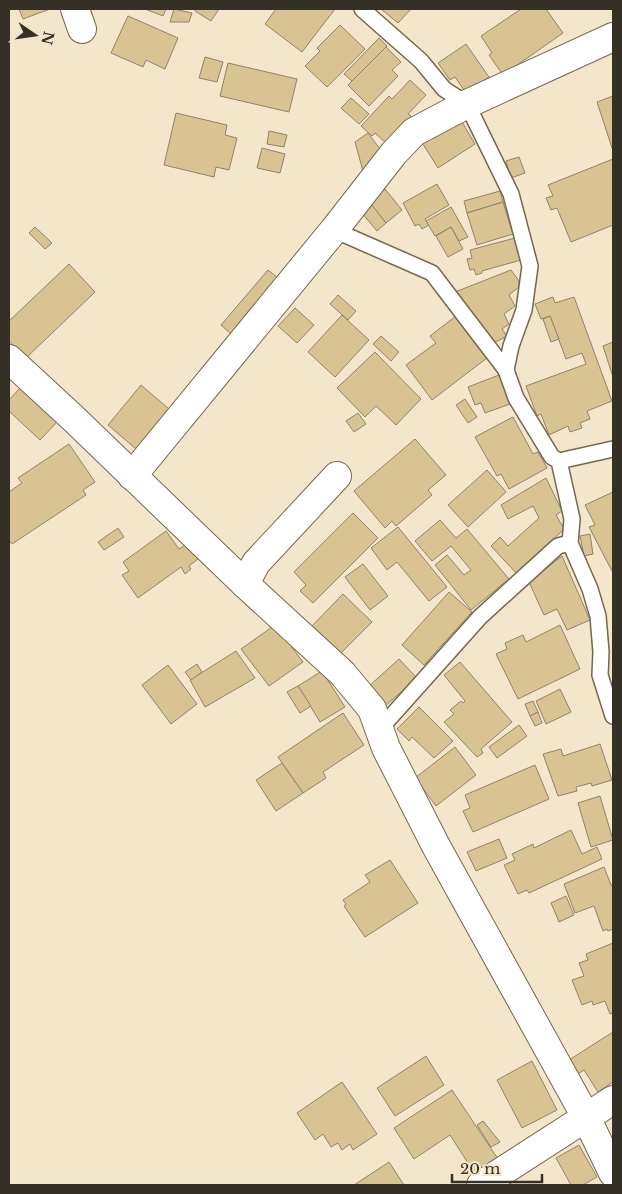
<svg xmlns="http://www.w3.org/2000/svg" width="622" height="1194" viewBox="0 0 622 1194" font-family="'Libre Baskerville',serif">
	<rect width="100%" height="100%" fill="#f3e6cb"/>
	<!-- building -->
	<g fill="#d9c392" stroke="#8f846b">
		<polygon points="19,9 50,9 23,19"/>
		<polygon points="145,9 166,9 163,16"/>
		<polygon points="174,9 192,13 189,22 170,22"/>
		<polygon points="196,9 219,9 211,21 195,11"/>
		<polygon points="276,9 335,9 302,52 265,24"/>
		<polygon points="381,9 411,9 398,23"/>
		<polygon points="521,9 546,9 563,33 503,75 489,55 492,53 481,36"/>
		<polygon points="128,16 178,38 165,69 146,60 143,67 111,53"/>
		<polygon points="340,25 365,49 327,87 305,66 320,51 317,48"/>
		<polygon points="379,38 387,46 352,81 344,74"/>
		<polygon points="466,44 489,77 466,93 455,77 450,80 438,63"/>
		<polygon points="386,47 401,62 392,70 398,76 369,106 348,85"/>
		<polygon points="205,57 223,62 217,82 199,78"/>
		<polygon points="228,63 297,79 289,112 220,96"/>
		<polygon points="410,80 426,95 408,114 411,116 386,143 375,133 372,136 361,126 389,96 392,99"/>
		<polygon points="613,96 613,151 597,102"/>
		<polygon points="351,98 369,114 359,124 341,108"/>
		<polygon points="176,113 227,125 225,135 237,138 229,170 216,167 214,177 164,165"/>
		<polygon points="459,117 475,144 438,168 421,141"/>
		<polygon points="269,131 287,135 284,147 267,144"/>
		<polygon points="368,133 383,153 363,171 355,142"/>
		<polygon points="262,148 285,154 280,173 257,168"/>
		<polygon points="519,157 525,173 511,178 506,161"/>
		<polygon points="613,159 613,225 571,242 557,208 551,210 546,198 553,196 548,185"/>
		<polygon points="437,184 449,205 425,219 429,225 422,229 419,224 415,226 403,203"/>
		<polygon points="385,189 402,210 386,223 369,202"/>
		<polygon points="500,191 503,202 467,213 464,201"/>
		<polygon points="503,202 513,234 477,245 467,213"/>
		<polygon points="371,204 386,223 377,231 361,212"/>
		<polygon points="451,207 468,237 459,241 451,227 435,236 426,221"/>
		<polygon points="35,227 52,243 45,249 29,233"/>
		<polygon points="451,227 463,249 448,257 436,236"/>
		<polygon points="515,238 521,260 482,271 482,273 476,275 474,269 470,270 467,259 472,258 470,250"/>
		<polygon points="69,264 95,292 26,358 9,341 9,321"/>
		<polygon points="268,270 278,278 231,334 221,325"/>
		<polygon points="511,270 519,281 519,287 509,295 515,306 504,314 509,324 502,329 507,336 494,343 455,292"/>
		<polygon points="338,295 356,311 348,320 330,304"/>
		<polygon points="553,297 555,303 574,297 612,401 587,411 590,419 580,423 582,428 570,432 568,426 549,435 541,414 537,416 526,386 586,364 582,353 566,359 550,316 541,319 535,304"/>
		<polygon points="295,308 314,325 297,343 278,326"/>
		<polygon points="342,315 369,340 335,377 308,352"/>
		<polygon points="456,316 487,358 432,400 406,365 436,343 430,336"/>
		<polygon points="550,316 559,339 551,342 543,319"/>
		<polygon points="381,336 399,352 391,361 373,344"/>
		<polygon points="613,342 613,377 603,346"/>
		<polygon points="375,352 421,399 396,425 376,406 365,417 337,388"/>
		<polygon points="499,375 510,404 485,413 481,403 475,405 468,387"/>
		<polygon points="141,385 169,409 136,449 108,425"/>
		<polygon points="21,387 57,422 40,440 9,411 9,400"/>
		<polygon points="465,399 477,417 468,423 456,405"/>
		<polygon points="358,413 366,424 354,432 346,421"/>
		<polygon points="513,417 533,454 538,452 547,468 509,489 501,474 497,476 475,437"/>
		<polygon points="415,439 446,475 428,490 432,495 396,526 392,521 385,528 354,491"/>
		<polygon points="69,444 95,482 83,490 86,495 12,544 9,540 9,492 22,483 18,478"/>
		<polygon points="487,470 506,492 468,527 448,505"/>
		<polygon points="546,478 562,511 556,515 564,529 517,574 491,546 500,537 508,546 539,518 533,506 508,519 501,505"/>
		<polygon points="613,492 613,570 612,571 589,527 595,525 585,505"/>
		<polygon points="353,513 378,538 313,603 300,591 306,585 294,572"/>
		<polygon points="440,520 456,538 467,529 509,579 471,610 435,565 447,555 464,575 471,570 451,546 432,561 415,541"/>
		<polygon points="398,527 447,587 429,601 397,562 387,570 371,548"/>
		<polygon points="118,528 124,537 104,550 98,542"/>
		<polygon points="166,531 179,549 187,544 198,559 189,566 191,569 185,574 181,567 138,598 122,575 129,571 123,562"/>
		<polygon points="590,534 593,554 584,556 580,536"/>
		<polygon points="562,556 590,620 567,630 557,609 544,615 529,582"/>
		<polygon points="363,564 388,596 370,610 345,577"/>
		<polygon points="449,592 472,612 424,665 402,645"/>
		<polygon points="343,594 372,622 339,655 311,627"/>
		<polygon points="275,625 303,662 269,686 241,649"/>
		<polygon points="560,625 580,669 518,699 496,654 507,649 505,643 523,635 526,642"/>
		<polygon points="236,651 255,678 205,707 190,680"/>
		<polygon points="399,659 417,678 385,706 368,687"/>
		<polygon points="460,662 512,722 481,749 483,753 477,757 444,722 454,714 450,710 461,701 463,703 465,701 444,675"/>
		<polygon points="197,664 202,672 191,680 185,672"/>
		<polygon points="168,665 197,704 171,724 142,685"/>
		<polygon points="322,671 345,707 320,722 298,686"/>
		<polygon points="298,686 311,706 300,713 287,692"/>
		<polygon points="560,689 571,712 546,724 536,701"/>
		<polygon points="533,701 538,712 530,716 525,704"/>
		<polygon points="419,707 453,741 434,758 412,737 409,741 397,729"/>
		<polygon points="538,712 542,723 535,726 530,716"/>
		<polygon points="343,713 364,745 323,772 326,778 303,793 278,757"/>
		<polygon points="519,725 527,736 497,758 489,747"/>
		<polygon points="600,744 612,780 592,786 591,783 576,787 577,791 558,796 543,754 561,749 563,756"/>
		<polygon points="455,747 476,775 436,806 415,778"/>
		<polygon points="282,763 303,793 276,811 256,780"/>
		<polygon points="535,765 549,799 473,832 463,811 470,808 465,795"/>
		<polygon points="600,796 613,840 591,847 578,803"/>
		<polygon points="571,830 582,854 597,847 602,859 529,893 527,890 518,894 504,865 515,860 512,854 533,844 534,848"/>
		<polygon points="499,839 507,858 476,871 467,852"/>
		<polygon points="390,860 418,903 365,937 344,906 346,904 343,900 370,882 365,875"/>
		<polygon points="604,867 611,885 613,885 613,929 608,931 607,929 603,931 594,906 575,913 564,884"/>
		<polygon points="566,896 574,915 559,922 551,903"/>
		<polygon points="613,943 613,1013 610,1014 605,1001 593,1005 592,1001 582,1005 572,980 584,976 579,963 588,960 586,954"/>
		<polygon points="613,1032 613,1082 598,1092 584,1070 578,1074 569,1060"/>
		<polygon points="426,1056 444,1085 395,1116 377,1088"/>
		<polygon points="532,1061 557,1110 522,1128 497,1080"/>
		<polygon points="342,1082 377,1134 353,1150 350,1144 342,1150 338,1143 331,1147 323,1134 315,1140 297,1113"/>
		<polygon points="452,1090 498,1159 475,1174 450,1135 414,1159 394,1128"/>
		<polygon points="483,1121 500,1142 491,1147 477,1125"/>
		<polygon points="579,1145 597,1177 583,1185 571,1185 556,1158"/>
		<polygon points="389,1162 404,1185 354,1185"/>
	</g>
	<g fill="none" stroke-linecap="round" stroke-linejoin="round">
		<defs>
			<g id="service">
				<polyline points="362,9 421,61 444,89 467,104 511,194 530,266 524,310 511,346 506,370"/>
				<polyline points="334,230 432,273 506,370 516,398 552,457 559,461 572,519 570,543 590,589 598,616 601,652 600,675 613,716"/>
				<polyline points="559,461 613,449"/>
				<polyline points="378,727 387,721 480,617 558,546 570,543"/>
			</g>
			<g id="minor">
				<polyline points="75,9 82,29"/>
				<polyline points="9,359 74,419 245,584 342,673 372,709 386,748 436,846 586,1117 613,1173"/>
				<polyline points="132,476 334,230 394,153 414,132 467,104 613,37"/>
				<polyline points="245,584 256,563 337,476"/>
				<polyline points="481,1185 613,1100"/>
			</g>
		</defs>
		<!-- service casing -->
		<use href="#service" stroke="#746950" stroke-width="18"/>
		<!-- minor casing -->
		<use href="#minor" stroke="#746950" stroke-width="30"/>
		<!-- service -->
		<use href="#service" stroke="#fff" stroke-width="15"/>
		<!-- minor -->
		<use href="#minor" stroke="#fff" stroke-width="28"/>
	</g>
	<!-- border -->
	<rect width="622" height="1194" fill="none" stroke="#353026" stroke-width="20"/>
	<!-- north arrow -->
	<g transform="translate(35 35) rotate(103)" stroke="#f3e6cb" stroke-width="4" paint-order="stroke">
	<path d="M0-4L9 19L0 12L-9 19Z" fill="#353026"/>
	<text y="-8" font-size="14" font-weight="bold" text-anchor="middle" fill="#353026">N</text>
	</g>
	<!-- scale -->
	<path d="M452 1174v8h90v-8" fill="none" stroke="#353026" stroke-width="2.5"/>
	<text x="460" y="1174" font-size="15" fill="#353026" stroke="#f3e6cb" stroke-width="4" paint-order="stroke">20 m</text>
</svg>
